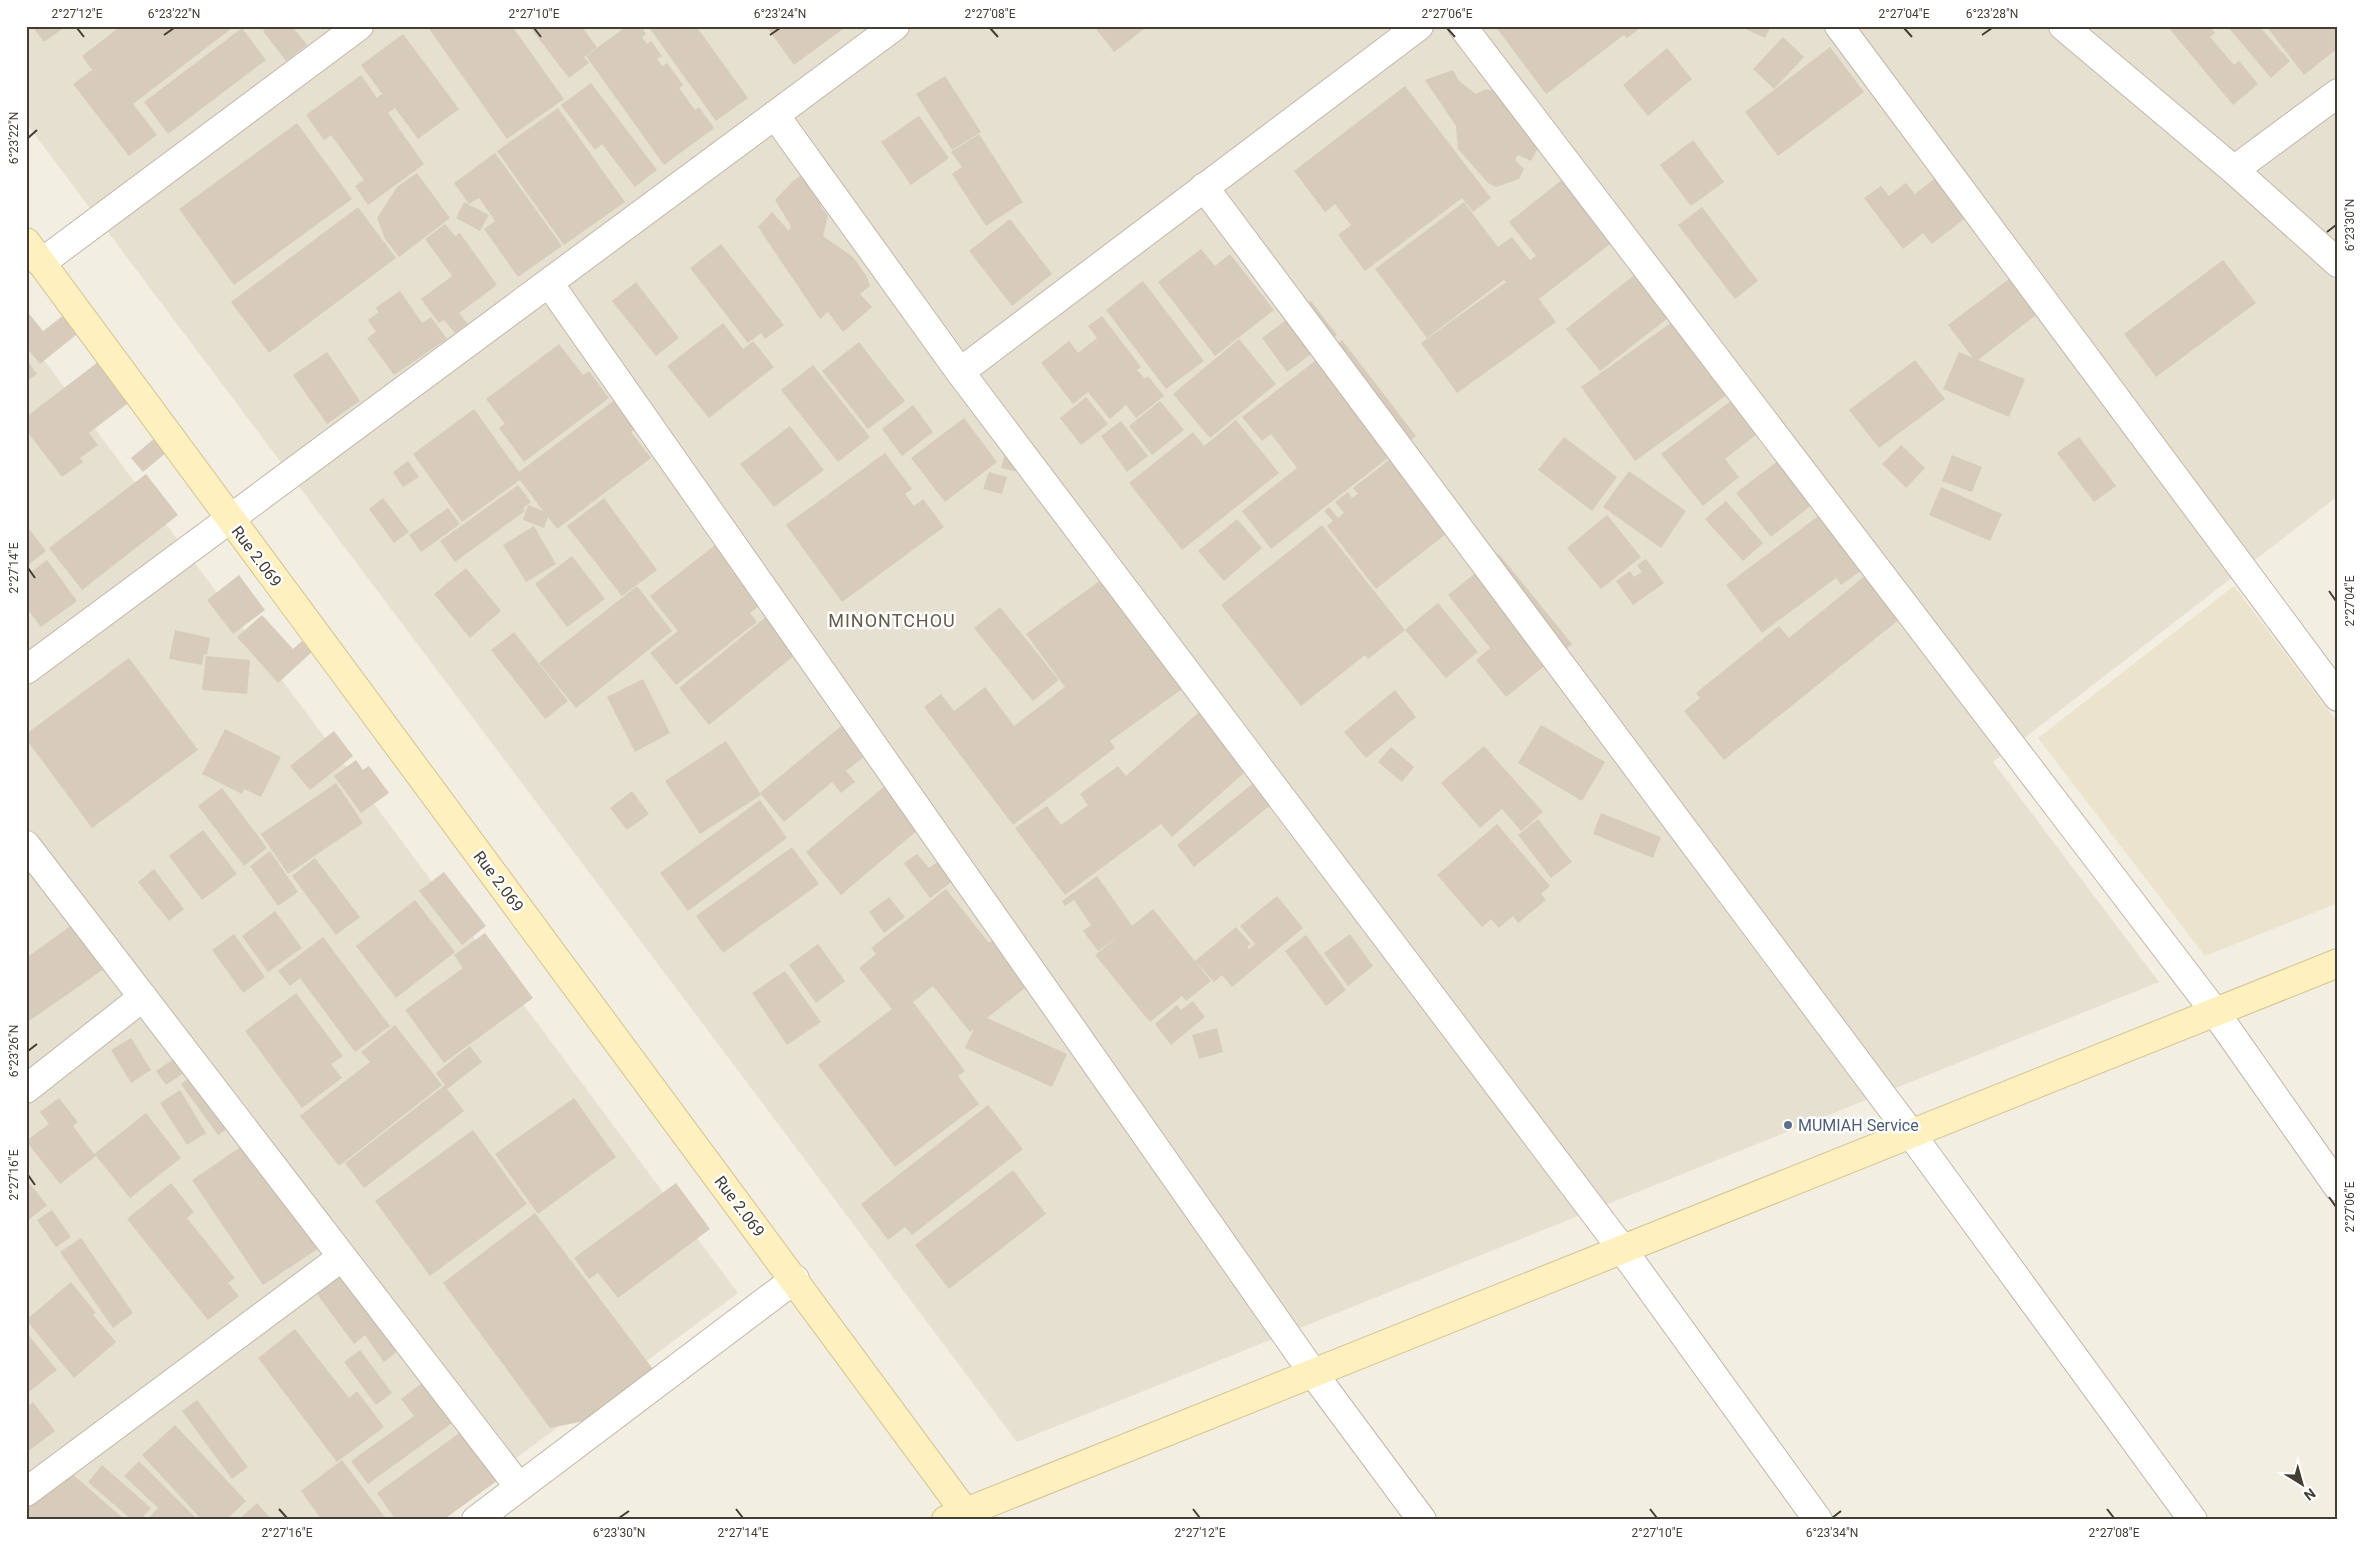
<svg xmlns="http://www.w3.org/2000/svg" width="2364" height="1546" viewBox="0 0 2364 1546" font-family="Roboto,sans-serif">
	<rect width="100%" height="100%" fill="#f2eee2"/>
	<!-- residential -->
	<g fill="#e6e0d0">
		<polygon points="26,26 2338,26 2338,496 1993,762 2159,982 1017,1442 26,123"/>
		<polygon points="26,336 738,1293 433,1520 26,1520"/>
	</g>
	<!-- education -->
	<polygon fill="#ece3cc" points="2234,586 2338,723 2338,903 2205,956 2038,738"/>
	<!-- building -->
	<g fill="#d7ccbb">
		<polygon points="32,26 64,26 65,27 44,42"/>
		<polygon points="121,26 232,28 133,104 157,135 129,156 73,84 92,70 82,56"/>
		<polygon points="270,26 292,26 307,45 286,61 263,31"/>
		<polygon points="427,26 512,26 564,99 507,139"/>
		<polygon points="529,26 581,26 597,47 584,57 589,63 569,78"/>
		<polygon points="627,26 641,26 646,34 642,37 647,44 651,41 662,56 657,59 662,66 667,63 683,85 679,88 695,110 699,107 714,128 664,165 586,56"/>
		<polygon points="648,26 696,26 748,98 716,121"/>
		<polygon points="766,26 847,26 794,65"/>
		<polygon points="1094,26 1148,26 1114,52"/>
		<polygon points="1495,26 1643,26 1627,38 1624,35 1546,94"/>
		<polygon points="1739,26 1771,26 1765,38"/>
		<polygon points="2167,26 2210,26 2215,33 2210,37 2234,65 2239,61 2258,84 2233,105"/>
		<polygon points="2227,26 2259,26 2290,61 2271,78"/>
		<polygon points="2266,26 2336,26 2338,48 2304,75"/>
		<polygon points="242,28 266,60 168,134 144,102"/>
		<polygon points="403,34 459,109 418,139 395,108 388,113 424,164 368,205 355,186 364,180 331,135 324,140 306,115 361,75 377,98 382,94 361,65"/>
		<polygon points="1783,37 1804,57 1774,89 1753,69"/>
		<polygon points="1830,47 1864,92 1778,156 1745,112"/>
		<polygon points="1667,48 1692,79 1648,116 1623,85"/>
		<polygon points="1453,70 1459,81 1476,94 1486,89 1502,93 1541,131 1537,150 1531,161 1518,155 1515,160 1524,169 1519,179 1496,187 1488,183 1458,149 1456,126 1425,80"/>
		<polygon points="945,76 981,132 952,150 916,94"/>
		<polygon points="591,83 657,170 635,187 602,144 595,150 561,105"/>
		<polygon points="1405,86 1491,198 1473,212 1462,198 1365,271 1338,235 1351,225 1335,204 1325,212 1294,171"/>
		<polygon points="558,108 625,202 564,245 497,151"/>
		<polygon points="919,116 949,158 911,185 881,142"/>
		<polygon points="297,123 352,199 234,285 179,209"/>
		<polygon points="979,134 1023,202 986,226 952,174 962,167 951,152"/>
		<polygon points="1693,140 1724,182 1691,206 1660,165"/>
		<polygon points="495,153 562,246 518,277 484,229 495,221 479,198 469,204 454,183"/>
		<polygon points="807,171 826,198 820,205 828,216 823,236 853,257 867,277 870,286 860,294 872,307 843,332 828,312 820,319 758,227 772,212 789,231 791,226 775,200 793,181"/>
		<polygon points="417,173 450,218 399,257 385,239 377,218 397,187"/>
		<polygon points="1568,175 1618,238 1539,299 1556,322 1457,393 1421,343 1506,282 1504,280 1427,338 1375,269 1464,202 1498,247 1512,237 1530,260 1536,256 1509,222"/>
		<polygon points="1938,176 1968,216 1932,244 1923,233 1903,249 1864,198 1881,186 1889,196 1906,183 1915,194"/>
		<polygon points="464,202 489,215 480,231 456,218"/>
		<polygon points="358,207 396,258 269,353 231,302"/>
		<polygon points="1702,207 1758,281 1735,299 1678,225"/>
		<polygon points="1010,219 1052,274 1012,306 969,251"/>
		<polygon points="445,224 455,236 460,233 497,285 459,313 468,324 455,333 444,320 439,323 421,299 452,276 425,239"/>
		<polygon points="721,244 784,325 765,339 761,333 748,343 690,268"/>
		<polygon points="1201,249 1215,266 1230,254 1274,310 1215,356 1158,282"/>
		<polygon points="1657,257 1691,300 1600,371 1566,329"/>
		<polygon points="2223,260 2256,303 2156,377 2124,334"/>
		<polygon points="2018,272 2045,308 1978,360 2025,379 2009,417 1943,389 1959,352 1973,358 1948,325"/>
		<polygon points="1143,281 1204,361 1166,389 1106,310"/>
		<polygon points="636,282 679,338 656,356 612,301"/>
		<polygon points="400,291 422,323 431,317 447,339 394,375 367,338 376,332 368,320 379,312 375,308"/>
		<polygon points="1311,301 1337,335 1287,372 1262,338"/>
		<polygon points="26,310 43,331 68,312 82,330 40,364 26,347"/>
		<polygon points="1682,315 1735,389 1635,461 1581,387"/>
		<polygon points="1102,316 1141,367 1137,370 1145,379 1148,376 1164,396 1136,418 1126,405 1110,419 1088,392 1073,404 1041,363 1069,341 1078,353 1097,338 1088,326"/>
		<polygon points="723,323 743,349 753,341 774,367 709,418 667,366"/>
		<polygon points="1239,339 1276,384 1210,438 1173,394"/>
		<polygon points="1342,340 1416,436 1271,549 1242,511 1297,468 1271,434 1262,441 1242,417"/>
		<polygon points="859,342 905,401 868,429 822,371"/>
		<polygon points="559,344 583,375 589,371 609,398 524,462 499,428 505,424 486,399"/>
		<polygon points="327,352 360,401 327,424 293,375"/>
		<polygon points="106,356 136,397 89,433 98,445 80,458 83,462 62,477 26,430 26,417"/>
		<polygon points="26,359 37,374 26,382"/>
		<polygon points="1915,360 1945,399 1879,448 1849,410"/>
		<polygon points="813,365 870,437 838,462 781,390"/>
		<polygon points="620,396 642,424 631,432 651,458 557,529 548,517 544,528 523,520 528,505 543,511 520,480 462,522 413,454 474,409 519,472"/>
		<polygon points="1086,397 1108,424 1081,445 1060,418"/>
		<polygon points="1736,397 1762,430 1725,459 1739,477 1703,506 1661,454"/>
		<polygon points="1160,401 1184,430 1152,455 1129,426"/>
		<polygon points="913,405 933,432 902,456 882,429"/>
		<polygon points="964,418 997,462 945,502 911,458"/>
		<polygon points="1236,420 1279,473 1182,550 1129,483 1193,432 1204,446"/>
		<polygon points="1121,421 1148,456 1127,472 1101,436"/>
		<polygon points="790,426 824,470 774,507 740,464"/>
		<polygon points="161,433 173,447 143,472 131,458"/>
		<polygon points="1564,437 1617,477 1592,511 1538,470"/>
		<polygon points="2079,437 2116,486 2094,502 2057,453"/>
		<polygon points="1901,445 1925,468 1906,488 1882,464"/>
		<polygon points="1399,452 1465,519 1376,589 1327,526 1333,521 1324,511 1329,507 1338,518 1344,513 1335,502 1348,492 1352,498 1358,494 1353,488"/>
		<polygon points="885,453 912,489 905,494 914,506 923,499 944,527 842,602 786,525"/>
		<polygon points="1005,453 1047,463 1043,478 1001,468"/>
		<polygon points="1788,453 1822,497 1771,537 1736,493"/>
		<polygon points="1952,455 1982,467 1972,492 1942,481"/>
		<polygon points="408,461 419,477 403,487 393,472"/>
		<polygon points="1629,471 1686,511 1661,548 1603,507"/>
		<polygon points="989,472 1007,477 1002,494 983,489"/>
		<polygon points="146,474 178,515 82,590 49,548"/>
		<polygon points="518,485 531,502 523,508 525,511 455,562 440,541"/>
		<polygon points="1941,487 2002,514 1990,541 1929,515"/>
		<polygon points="383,498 409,532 394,543 369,509"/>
		<polygon points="604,498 657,570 622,596 567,526"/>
		<polygon points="1726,501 1763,543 1743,561 1705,519"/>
		<polygon points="448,508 460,524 421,552 409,535"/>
		<polygon points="1821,514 1862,570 1841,585 1836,578 1762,633 1726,585"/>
		<polygon points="1607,515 1641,557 1601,589 1567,548"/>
		<polygon points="1237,519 1262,548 1224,581 1198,551"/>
		<polygon points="26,525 46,551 26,567"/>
		<polygon points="1322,525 1405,630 1368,659 1365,655 1301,706 1221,605"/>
		<polygon points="534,526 556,564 526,582 503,545"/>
		<polygon points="728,535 774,594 750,613 757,622 676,685 650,653 678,631 650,596"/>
		<polygon points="1499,554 1572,644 1506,697 1476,660 1490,648 1448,595"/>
		<polygon points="572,556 605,599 567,627 535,584"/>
		<polygon points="1646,559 1664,583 1633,605 1616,581 1630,571 1634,577 1642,572 1637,565"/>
		<polygon points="47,560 77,601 41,627 26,607 26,576"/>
		<polygon points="1123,564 1203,674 1110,741 1115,748 1013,825 924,707 941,694 954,711 985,687 1014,726 1065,687 1026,634"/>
		<polygon points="466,568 501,611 470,638 434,594"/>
		<polygon points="239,575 265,610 233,634 207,600"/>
		<polygon points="1866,575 1901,618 1724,760 1684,711 1700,698 1696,693 1779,626 1789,638"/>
		<polygon points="637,586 672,631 576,708 539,663"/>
		<polygon points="1438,603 1478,652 1446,678 1405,630"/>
		<polygon points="778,607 808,644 709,725 679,688"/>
		<polygon points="1000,607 1059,680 1033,701 974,628"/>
		<polygon points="262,615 293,649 302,641 312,652 278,683 237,637"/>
		<polygon points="175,630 210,638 207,655 204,654 202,665 169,659"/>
		<polygon points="514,632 568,701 545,719 491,650"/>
		<polygon points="206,656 250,660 247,694 202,690"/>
		<polygon points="129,658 198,750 92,828 26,739 26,734"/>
		<polygon points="643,679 670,733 635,752 607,697"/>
		<polygon points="1395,690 1416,717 1366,758 1344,732"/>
		<polygon points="1214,699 1264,755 1172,837 1161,824 1065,895 1015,828 1047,806 1061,825 1088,805 1080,794 1118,766 1126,776"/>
		<polygon points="846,722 870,752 846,771 855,782 841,793 832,782 784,822 760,793"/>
		<polygon points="1541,725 1605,762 1582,801 1518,763"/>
		<polygon points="225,729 281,757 261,797 244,789 242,794 202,774"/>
		<polygon points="334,731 353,756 310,790 290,766"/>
		<polygon points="726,741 761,795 700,834 665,781"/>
		<polygon points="1484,746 1543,812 1521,831 1502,809 1480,828 1441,783"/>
		<polygon points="1391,747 1414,767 1402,782 1378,762"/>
		<polygon points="356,760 363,770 369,766 389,793 361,813 334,776"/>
		<polygon points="898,775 933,817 841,895 806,852"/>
		<polygon points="1262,776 1279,798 1194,867 1177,845"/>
		<polygon points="336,783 363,823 288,874 261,834"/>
		<polygon points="222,788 267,848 244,866 198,806"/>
		<polygon points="632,791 649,814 627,830 610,808"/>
		<polygon points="760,800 787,838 688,911 660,873"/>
		<polygon points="1601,813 1661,837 1653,858 1593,834"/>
		<polygon points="1538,819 1572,862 1551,878 1518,835"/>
		<polygon points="1497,824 1550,886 1541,894 1546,900 1518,923 1513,916 1499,928 1491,919 1482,927 1437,875"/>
		<polygon points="203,830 237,874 202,900 169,856"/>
		<polygon points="792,847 819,884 723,953 696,916"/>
		<polygon points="270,851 298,892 278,906 250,866"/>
		<polygon points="917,854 929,868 939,861 969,869 930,898 904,863"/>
		<polygon points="315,858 360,917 336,935 292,876"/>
		<polygon points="154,869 184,909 169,921 138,882"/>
		<polygon points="444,872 486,926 462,945 419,891"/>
		<polygon points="1097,876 1132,926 1153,909 1211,981 1186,1001 1182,996 1150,1022 1095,955 1119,936 1098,951 1083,931 1091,925 1074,900 1065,906 1062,901"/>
		<polygon points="946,889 989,943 994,939 1030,984 987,1018 1067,1054 1052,1087 965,1048 974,1029 970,1032 933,986 913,1002 965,1071 958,1076 979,1104 895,1167 818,1065 892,1009 859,968 876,954 871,948"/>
		<polygon points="1277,896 1303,928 1232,987 1222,975 1214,982 1195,961 1236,927 1251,944 1247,947 1249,949 1255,944 1240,926"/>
		<polygon points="889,897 905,917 884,933 869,912"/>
		<polygon points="415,900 455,952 396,998 356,946"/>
		<polygon points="275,911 302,948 268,972 242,936"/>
		<polygon points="79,920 111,964 26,1023 26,958"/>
		<polygon points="485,933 533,998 444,1063 405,1010 463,968 454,955"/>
		<polygon points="234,934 265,977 243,993 212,950"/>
		<polygon points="1350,934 1373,966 1348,986 1324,953"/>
		<polygon points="1306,935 1346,990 1326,1006 1285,951"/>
		<polygon points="323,937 390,1026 355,1052 300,978 290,986 278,971"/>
		<polygon points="818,944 845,981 816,1003 789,965"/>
		<polygon points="785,971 821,1022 787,1045 752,993"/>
		<polygon points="296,993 343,1056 331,1064 342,1078 302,1108 245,1031"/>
		<polygon points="1193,1001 1205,1017 1171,1045 1155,1024 1177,1005 1181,1010"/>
		<polygon points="395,1025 442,1085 339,1166 300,1116 370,1062 361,1052"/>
		<polygon points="1217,1028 1223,1052 1199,1059 1192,1035"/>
		<polygon points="131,1038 151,1070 131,1083 111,1050"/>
		<polygon points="470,1046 482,1062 447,1089 464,1111 364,1188 345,1163 445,1085 436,1073"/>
		<polygon points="175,1058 185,1072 166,1085 156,1071"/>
		<polygon points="196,1073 234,1124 218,1135 181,1084"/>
		<polygon points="180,1090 206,1133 187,1145 160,1103"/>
		<polygon points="59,1098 78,1122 73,1126 94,1154 146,1113 181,1158 130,1198 96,1156 60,1184 26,1141 49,1124 40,1112"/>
		<polygon points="574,1098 616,1157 538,1214 495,1154"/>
		<polygon points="988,1105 1023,1149 912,1235 905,1227 888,1240 861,1204"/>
		<polygon points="473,1130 527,1204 430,1276 375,1201"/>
		<polygon points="248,1142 319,1248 263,1285 192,1180"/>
		<polygon points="1013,1170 1046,1214 949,1289 915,1245"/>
		<polygon points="26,1179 47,1205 26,1222"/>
		<polygon points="171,1183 194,1212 187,1218 235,1278 228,1283 239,1296 208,1320 127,1219"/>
		<polygon points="676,1183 710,1229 618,1298 598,1273 589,1279 574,1258"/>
		<polygon points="52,1210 71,1237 56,1247 37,1220"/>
		<polygon points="535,1213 659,1377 604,1417 550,1428 443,1283"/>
		<polygon points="81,1238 133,1313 113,1328 60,1252"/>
		<polygon points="340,1264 402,1348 384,1362 365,1335 354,1344 311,1286"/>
		<polygon points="71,1282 96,1313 93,1315 116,1342 74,1378 26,1320"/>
		<polygon points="295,1329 349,1398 357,1391 384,1427 337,1462 258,1358"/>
		<polygon points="26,1332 57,1370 26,1394"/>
		<polygon points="360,1350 392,1393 376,1405 344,1362"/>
		<polygon points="423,1382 452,1423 368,1484 351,1461 414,1416 401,1399"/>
		<polygon points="197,1400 248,1467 232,1479 182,1411"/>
		<polygon points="33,1402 55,1431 26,1453 26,1408"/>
		<polygon points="175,1425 246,1501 226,1520 202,1520 142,1455"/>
		<polygon points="469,1426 505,1475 443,1520 396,1520 377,1493"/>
		<polygon points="342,1460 387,1520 322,1520 301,1491"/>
		<polygon points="139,1461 198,1520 147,1520 158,1508 124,1476"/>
		<polygon points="102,1465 151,1508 140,1520 132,1520 88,1482"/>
		<polygon points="70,1472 125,1520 26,1520 26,1504"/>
		<polygon points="257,1503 272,1520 238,1520"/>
	</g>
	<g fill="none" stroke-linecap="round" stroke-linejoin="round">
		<defs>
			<g id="street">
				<polyline points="1462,26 2215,1012 2338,1187"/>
				<polyline points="1839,26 2338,697"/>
				<polyline points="2063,26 2234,170 2338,263"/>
				<polyline points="775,115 960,372 1622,1249 1818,1520"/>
				<polyline points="2234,170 2338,93"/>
				<polyline points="1204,187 1911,1134 2193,1520"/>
				<polyline points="41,263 359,26"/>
				<polyline points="549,283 1313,1373 1422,1520"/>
				<polyline points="960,372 1419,26"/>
				<polyline points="26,670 895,26"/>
				<polyline points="26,845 519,1487"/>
				<polyline points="26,1089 143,997"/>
				<polyline points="26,1492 342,1257"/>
				<polyline points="476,1520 795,1279"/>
			</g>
			<g id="secondary">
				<polyline points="26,242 971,1520"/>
				<polyline points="946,1520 2338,963"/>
			</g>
		</defs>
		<!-- street casing -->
		<use href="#street" stroke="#c0b8a8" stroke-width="30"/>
		<!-- secondary casing -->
		<use href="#secondary" stroke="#d3c391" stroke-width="30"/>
		<!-- street -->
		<use href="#street" stroke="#fff" stroke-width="28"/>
		<!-- secondary -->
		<use href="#secondary" stroke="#fff1bf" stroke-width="28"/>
	</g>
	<!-- ticks -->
	<path fill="none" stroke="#433d33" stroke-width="2" d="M 77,28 L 84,37M 534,28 L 541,37M 990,28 L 998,37M 1447,28 L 1455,37M 1904,28 L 1912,37M 164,35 L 174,28M 770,35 L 780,28M 1982,35 L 1992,28M 28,138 L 37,130M 2327,232 L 2336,225M 28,568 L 35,578M 2329,591 L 2336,601M 28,1051 L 37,1044M 28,1175 L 35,1185M 2329,1197 L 2336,1207M 279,1509 L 287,1518M 736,1509 L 743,1518M 1193,1509 L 1200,1518M 1650,1509 L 1657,1518M 2107,1509 L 2114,1518M 619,1518 L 629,1511M 1832,1518 L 1841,1511"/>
	<!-- markers -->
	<circle fill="#5c6f8a" stroke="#fff" stroke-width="2" cx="1788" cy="1125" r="5"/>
	<g text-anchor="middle" stroke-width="5" stroke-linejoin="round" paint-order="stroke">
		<!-- street labels -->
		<g font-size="16" fill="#433d33" stroke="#fff">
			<text transform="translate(257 556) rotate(53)" y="6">Rue 2.069</text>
			<text transform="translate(499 881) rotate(53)" y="6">Rue 2.069</text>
			<text transform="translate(740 1206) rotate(53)" y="6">Rue 2.069</text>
		</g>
		<!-- service labels -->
		<g font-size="16" fill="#4e5e75" stroke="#fff" text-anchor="start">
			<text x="1798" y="1131">MUMIAH Service</text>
		</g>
		<!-- neighbourhood labels -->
		<g font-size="18" letter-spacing="1" fill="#665c4a" stroke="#fff">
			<text x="892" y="627">MINONTCHOU</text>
		</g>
	</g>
	<!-- border -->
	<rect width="2364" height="1546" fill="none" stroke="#ffffff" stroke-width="55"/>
	<!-- north arrow -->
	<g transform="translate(2302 1484) rotate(143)" stroke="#ffffff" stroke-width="4" paint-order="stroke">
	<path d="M0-4L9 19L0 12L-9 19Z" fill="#433d33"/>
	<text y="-8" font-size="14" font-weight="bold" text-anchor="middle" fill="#433d33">N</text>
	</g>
	<rect x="28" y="28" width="2308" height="1490" fill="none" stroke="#433d33" stroke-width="2"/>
	<g font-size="12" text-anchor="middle" fill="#433d33">
		<text x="77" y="18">2°27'12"E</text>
		<text x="174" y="18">6°23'22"N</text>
		<text x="534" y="18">2°27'10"E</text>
		<text x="780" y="18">6°23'24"N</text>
		<text x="990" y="18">2°27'08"E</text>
		<text x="1447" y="18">2°27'06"E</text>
		<text x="1904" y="18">2°27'04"E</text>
		<text x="1992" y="18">6°23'28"N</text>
		<text transform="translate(14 138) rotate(-90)" y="4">6°23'22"N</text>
		<text transform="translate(2350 225) rotate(-90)" y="4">6°23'30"N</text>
		<text transform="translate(14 568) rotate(-90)" y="4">2°27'14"E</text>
		<text transform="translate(2350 601) rotate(-90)" y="4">2°27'04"E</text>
		<text transform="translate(14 1051) rotate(-90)" y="4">6°23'26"N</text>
		<text transform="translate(14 1175) rotate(-90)" y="4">2°27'16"E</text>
		<text transform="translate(2350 1207) rotate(-90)" y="4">2°27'06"E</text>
		<text x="287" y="1537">2°27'16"E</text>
		<text x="619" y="1537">6°23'30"N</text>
		<text x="743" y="1537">2°27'14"E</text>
		<text x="1200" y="1537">2°27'12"E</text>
		<text x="1657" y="1537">2°27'10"E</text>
		<text x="1832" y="1537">6°23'34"N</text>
		<text x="2114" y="1537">2°27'08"E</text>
	</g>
</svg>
